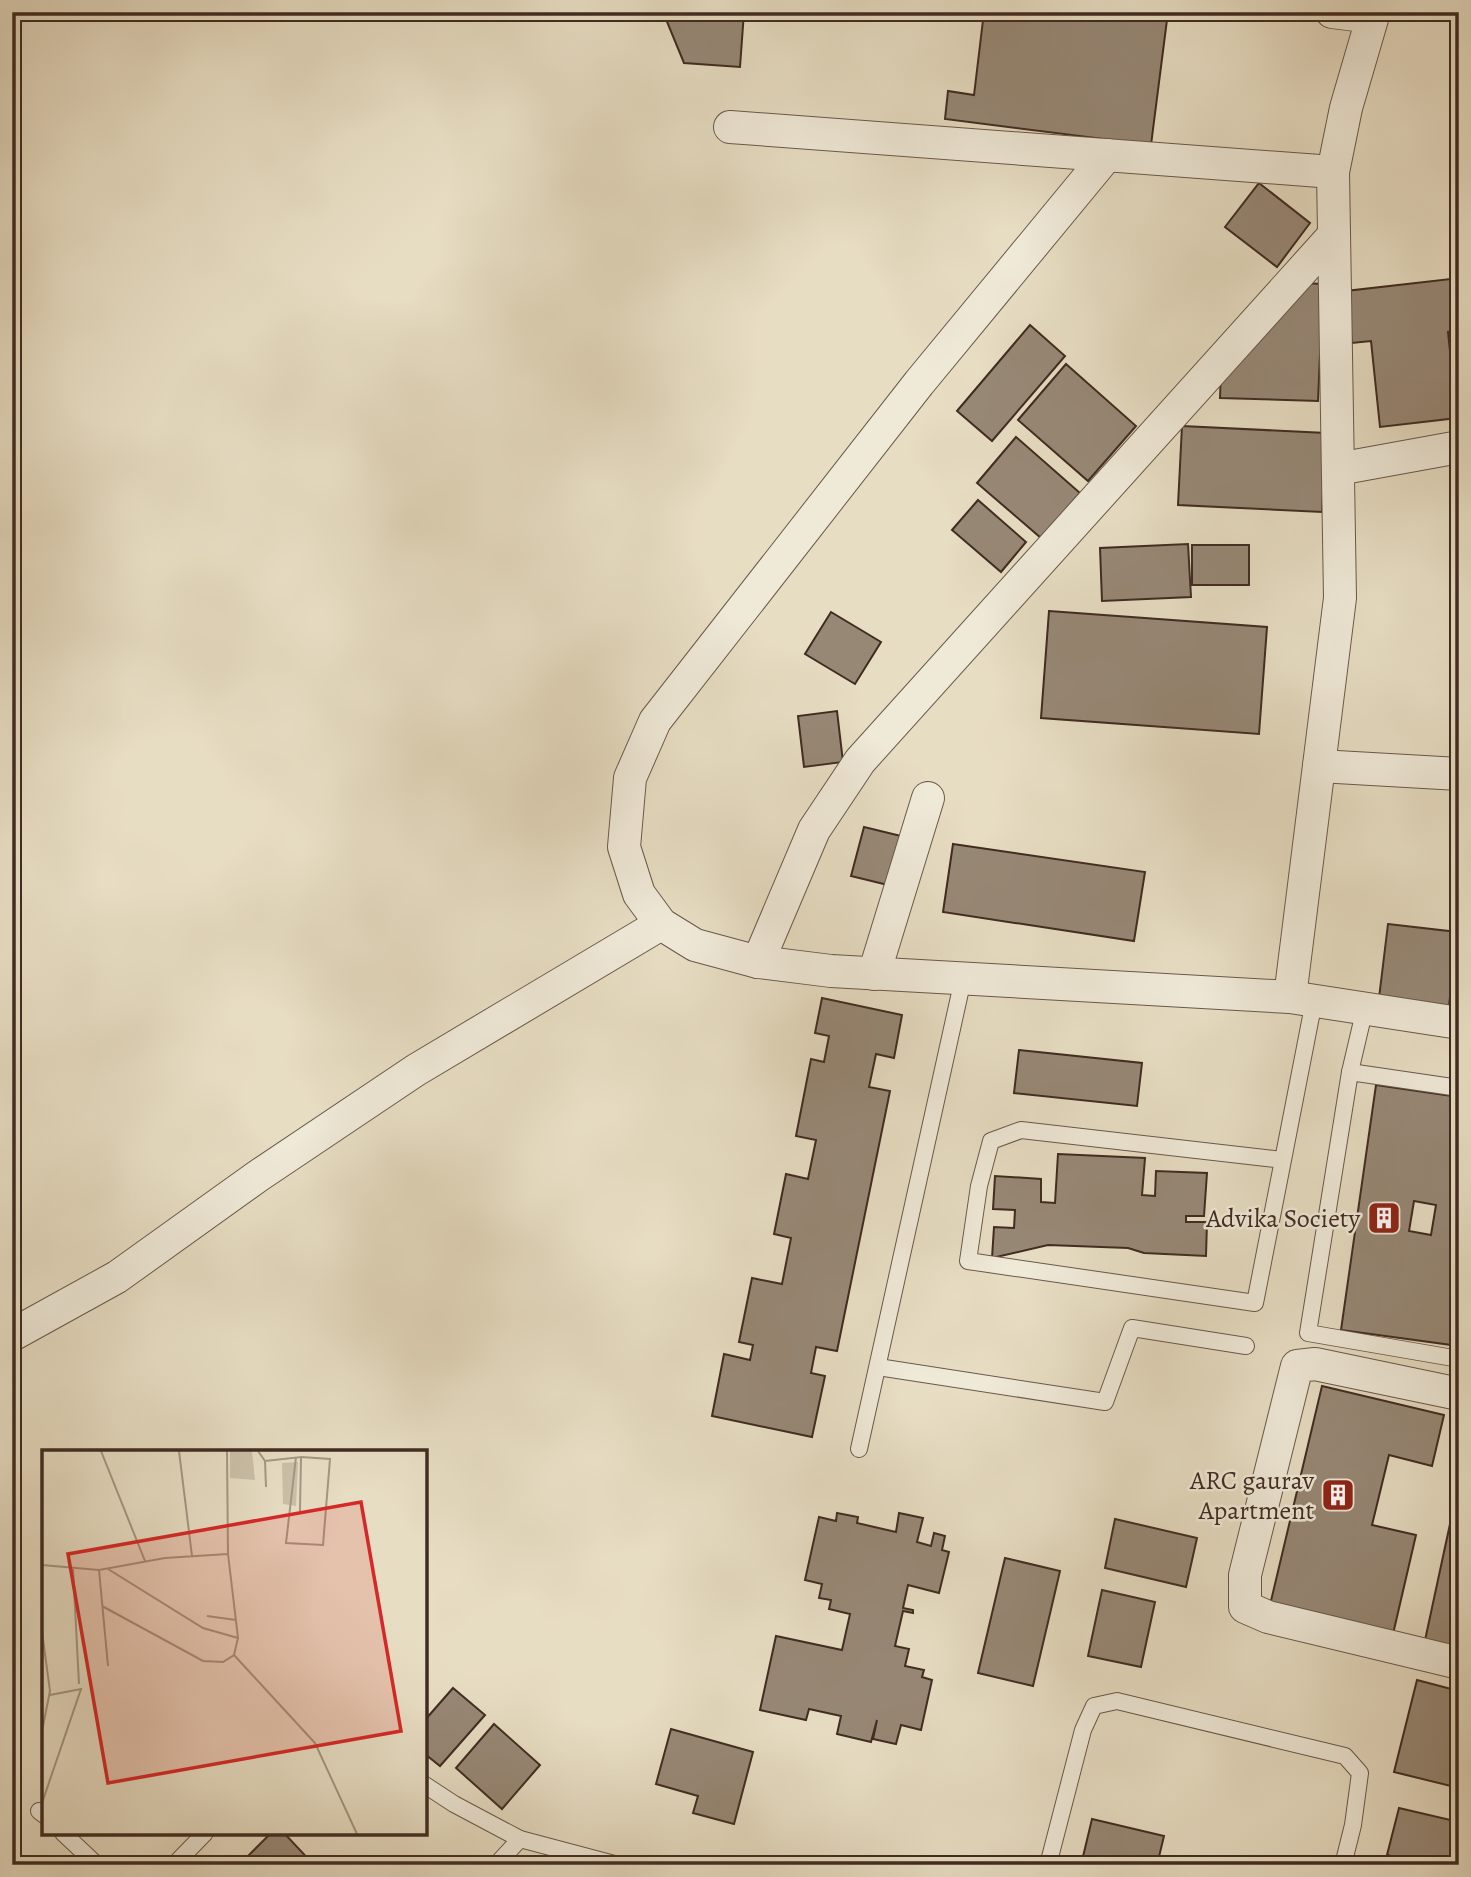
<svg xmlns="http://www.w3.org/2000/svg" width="1471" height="1877" viewBox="0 0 1471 1877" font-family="Alegreya,serif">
	<rect width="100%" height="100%" fill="#e7ddc3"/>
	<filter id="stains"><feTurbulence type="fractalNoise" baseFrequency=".00286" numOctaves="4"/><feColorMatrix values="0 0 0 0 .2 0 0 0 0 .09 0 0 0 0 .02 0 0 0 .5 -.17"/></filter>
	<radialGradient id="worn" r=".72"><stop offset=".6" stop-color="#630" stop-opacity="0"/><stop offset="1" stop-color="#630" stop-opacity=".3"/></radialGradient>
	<!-- building -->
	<g fill="#978876" stroke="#402b22" stroke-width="2" fill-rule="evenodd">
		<polygon points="663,12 744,12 740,67 684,63"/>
		<polygon points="984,12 1168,12 1151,145 945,119 948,91 974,95"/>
		<polygon points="1259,183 1310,223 1277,267 1225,227"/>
		<polygon points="1459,278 1459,331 1448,332 1457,418 1380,427 1371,341 1352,343 1346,291"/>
		<polygon points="1302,283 1323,284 1318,401 1220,398 1221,370"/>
		<polygon points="1030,325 1065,356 992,441 957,411"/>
		<polygon points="1066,364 1136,426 1088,481 1018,420"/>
		<polygon points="1182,426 1326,433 1322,512 1178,505"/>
		<polygon points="1016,437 1080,493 1041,538 977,483"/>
		<polygon points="978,500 1026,542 1001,572 952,530"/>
		<polygon points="1188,544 1191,597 1102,601 1100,548"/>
		<rect x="1192" y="545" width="57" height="40"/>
		<polygon points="1049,611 1267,627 1259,734 1041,718"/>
		<polygon points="831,612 881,642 855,684 805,654"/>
		<polygon points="837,711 843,762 804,767 798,716"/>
		<polygon points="864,827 901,836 888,885 851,876"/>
		<polygon points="953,844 1145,872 1134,941 943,912"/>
		<polygon points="1388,924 1457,932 1449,1006 1379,998"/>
		<polygon points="822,998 902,1015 894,1058 876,1054 869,1087 890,1091 837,1351 816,1347 811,1373 825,1376 812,1437 712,1416 724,1354 750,1360 753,1345 739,1342 752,1278 782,1284 791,1238 774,1234 786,1174 808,1179 816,1140 796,1136 811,1059 824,1062 829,1036 815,1033"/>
		<polygon points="1019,1050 1142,1063 1137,1106 1014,1093"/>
		<path d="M 1376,1085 L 1459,1097 L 1459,1346 L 1341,1330 ZM 1414,1201 L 1436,1205 L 1431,1235 L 1409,1231 Z"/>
		<polygon points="1058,1154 1145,1158 1142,1195 1155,1196 1156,1171 1207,1173 1204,1216 1186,1216 1186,1222 1207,1222 1206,1256 1144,1253 1128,1248 1048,1245 992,1258 994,1227 1014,1228 1015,1210 993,1209 995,1176 1041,1179 1041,1202 1055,1203"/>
		<polygon points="1322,1386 1444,1415 1432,1466 1389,1455 1372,1525 1416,1535 1393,1634 1270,1605"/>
		<polygon points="1453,1510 1459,1512 1459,1652 1424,1645"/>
		<polygon points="837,1513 858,1517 857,1523 896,1532 899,1513 923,1518 917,1542 931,1546 934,1533 945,1536 942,1550 949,1552 939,1593 908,1585 903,1608 913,1610 913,1613 903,1611 895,1646 909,1649 905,1666 924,1670 922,1677 932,1680 921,1730 901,1725 896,1744 873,1739 877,1720 871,1742 837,1734 841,1716 809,1709 806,1720 760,1710 776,1636 842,1650 850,1614 829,1609 831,1600 819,1598 822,1584 805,1580 819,1517 836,1521"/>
		<polygon points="1115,1519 1197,1538 1186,1587 1105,1568"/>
		<polygon points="1005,1558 1060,1571 1033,1686 978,1673"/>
		<polygon points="1102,1590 1155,1602 1141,1667 1088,1656"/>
		<polygon points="1417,1680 1459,1691 1459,1788 1394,1772"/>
		<polygon points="453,1688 485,1715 440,1766 425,1754 425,1720"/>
		<polygon points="494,1724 540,1765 502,1809 456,1768"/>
		<polygon points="671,1729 753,1752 734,1824 693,1813 698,1796 656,1784"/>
		<polygon points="1399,1808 1459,1822 1459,1842 1453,1865 1428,1865 1387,1855"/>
		<polygon points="1092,1819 1164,1836 1157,1865 1081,1865"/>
		<polygon points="271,1833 284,1833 314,1865 251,1865 245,1859"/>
	</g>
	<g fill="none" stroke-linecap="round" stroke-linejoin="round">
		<defs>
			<g id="lane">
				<polyline points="1350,1072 1365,1008"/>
				<polyline points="1459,1088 1350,1072 1308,1333 1459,1359"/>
				<polyline points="1283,1160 1255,1303 968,1261 979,1186 991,1141 1021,1130 1283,1160 1314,1001"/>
				<polyline points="878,1367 1105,1402 1132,1328 1246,1346"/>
				<polyline points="859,1449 963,979"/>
				<polyline points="425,1785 454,1804 520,1839 618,1865"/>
				<polyline points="39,1811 44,1815"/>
				<polyline points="63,1833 97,1865"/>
				<polyline points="174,1865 205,1833"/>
				<polyline points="496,1865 520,1839"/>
				<polyline points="1048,1865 1083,1730 1094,1706 1117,1701 1345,1756 1360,1773 1353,1825 1343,1865"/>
			</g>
			<g id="street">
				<polyline points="1332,12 1372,17"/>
				<polyline points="730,127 1333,172"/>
				<polyline points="1107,155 919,383 655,721 630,778 624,847 639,894 661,924 695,945 758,962 831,971 1290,997 1459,1023"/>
				<polyline points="1338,469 1459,447"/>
				<polyline points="1319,766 1459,774"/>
				<polyline points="758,962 814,830 860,761 1334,235"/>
				<polyline points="874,974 928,798"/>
				<polyline points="1290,997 1340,598 1333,172 1346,108 1374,12"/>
				<polyline points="12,1335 117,1277 258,1176 416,1070 661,924"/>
				<polyline points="1459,1394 1315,1364 1297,1366 1245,1575 1245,1607 1268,1617 1459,1663"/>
			</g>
		</defs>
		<!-- lane casing -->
		<use href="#lane" stroke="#6a584a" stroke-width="18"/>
		<!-- street casing -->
		<use href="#street" stroke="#6a584a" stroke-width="34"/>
		<!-- lane -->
		<use href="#lane" stroke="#efe9d8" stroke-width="16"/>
		<!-- street -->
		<use href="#street" stroke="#efe9d8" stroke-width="32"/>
	</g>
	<!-- icons -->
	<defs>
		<symbol id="building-square" viewBox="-11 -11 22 22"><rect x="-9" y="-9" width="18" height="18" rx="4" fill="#8f2418" stroke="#efe9d8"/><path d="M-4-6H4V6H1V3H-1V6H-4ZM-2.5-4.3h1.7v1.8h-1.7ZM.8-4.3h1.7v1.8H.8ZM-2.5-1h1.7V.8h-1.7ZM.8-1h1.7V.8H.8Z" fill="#fff"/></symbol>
	</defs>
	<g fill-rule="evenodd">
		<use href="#building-square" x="1365" y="1199" width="38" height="38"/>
		<use href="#building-square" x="1319" y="1476" width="38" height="38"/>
	</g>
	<g text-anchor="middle" stroke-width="5" stroke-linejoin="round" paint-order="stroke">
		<!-- poi labels -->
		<g font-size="26" fill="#402b22" stroke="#efe9d8" text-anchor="end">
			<text x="1360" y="1227">Advika Society</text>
			<text x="1314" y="1489">ARC gaurav<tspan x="1314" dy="30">Apartment</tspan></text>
		</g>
	</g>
	<!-- overview -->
	<g transform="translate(42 1450)">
		<rect width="385" height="385" fill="#e7ddc3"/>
		<path d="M 188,1 L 210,1 L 213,30 L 188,28 ZM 256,12 L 254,56 L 241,54 L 240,13 Z" fill="#cbbfa8"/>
		<path fill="none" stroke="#a49683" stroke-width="2" d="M 59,1 L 103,111M 137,1 L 150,106M 216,1 L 223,11 L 259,7 L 258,61M 254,7 L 244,93 L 281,95 L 288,9 L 259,7M 223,11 L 224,37M 0,115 L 57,120 L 123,108 L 186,104M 31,119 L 37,234M 66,119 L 161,178 L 196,188M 57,120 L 66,216M 60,156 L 161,211 L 181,212 L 192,205 L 196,188 L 186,104 L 185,1M 165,166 L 194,170M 0,182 L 8,241 L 0,281M 192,205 L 273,293 L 315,384M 0,353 L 39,239 L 8,245"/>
		<path fill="#d62828" fill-opacity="0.15" stroke="#d62828" stroke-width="3.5" d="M 319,52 L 359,281 L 66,333 L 26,104 Z"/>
		<rect width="385" height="385" fill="none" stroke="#402b22" stroke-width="3.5"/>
	</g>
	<!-- margin -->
	<rect width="1471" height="1877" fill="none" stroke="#e7ddc3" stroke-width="42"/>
	<rect x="14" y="14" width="1443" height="1849" fill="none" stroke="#402b22" stroke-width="3.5"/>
	<rect x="21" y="21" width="1429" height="1835" fill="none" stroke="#402b22" stroke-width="2"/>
	<rect width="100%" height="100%" filter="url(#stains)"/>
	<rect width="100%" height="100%" fill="url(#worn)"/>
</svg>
